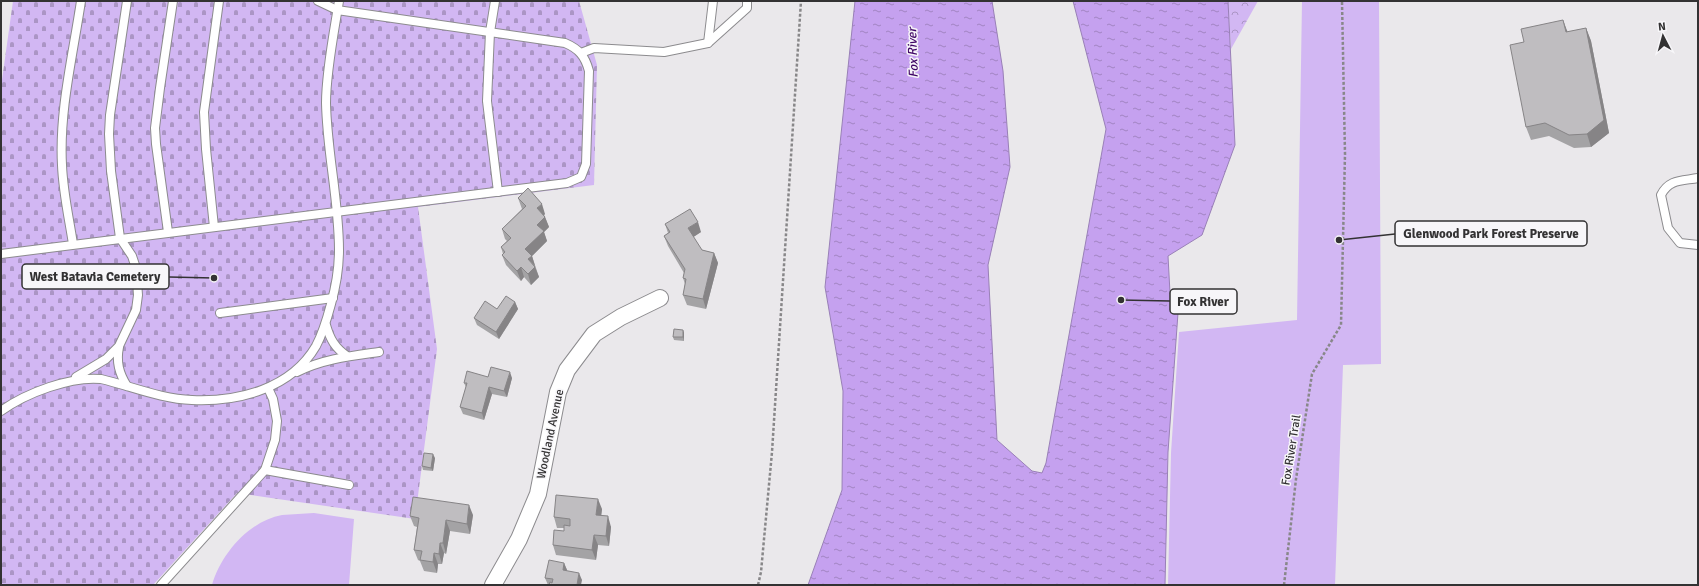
<svg xmlns="http://www.w3.org/2000/svg" width="1699" height="586" viewBox="0 0 1699 586" font-family="Signika,sans-serif">
	<defs>
		<pattern id="forest-crowns" width="20" height="18" patternUnits="userSpaceOnUse"><rect width="20" height="18" fill="#d2b7f3"/><path d="M2 6a3 3 0 1 1 6 0M12 15a3 3 0 1 1 6 0" fill="none" stroke="#ab95c5"/></pattern>
		<pattern id="cemetery-stones" width="16" height="16" patternUnits="userSpaceOnUse"><rect width="16" height="16" fill="#d2b7f3"/><path d="M2 7V4a2 2 0 0 1 4 0v3zM10 15v-3a2 2 0 0 1 4 0v3z" fill="#ab95c5"/></pattern>
		<pattern id="water-ripples" width="26" height="14" patternUnits="userSpaceOnUse"><rect width="26" height="14" fill="#c5a1ef"/><path d="M2 4q2-2 4 0t4 0M15 11q2-2 4 0t4 0" fill="none" stroke="#a184c2"/></pattern>
	</defs>
	<rect width="100%" height="100%" fill="#eae8eb"/>
	<!-- forest -->
	<polygon fill="url(#forest-crowns)" points="1228,1 1258,1 1231,49"/>
	<!-- cemetery -->
	<polygon fill="url(#cemetery-stones)" points="13,1 579,1 597,65 594,185 418,207 437,349 415,519 237,493 153,585 1,585 1,87"/>
	<!-- park -->
	<g fill="#d2b7f3">
		<polygon points="1302,1 1379,1 1381,364 1343,365 1335,585 1168,585 1171,453 1179,332 1297,320"/>
		<path d="M 314,513 L 354,519 L 349,585 L 212,585 C 221,554 249,521 282,515 C 293,514 303,514 314,513 Z"/>
	</g>
	<!-- water -->
	<polygon fill="url(#water-ripples)" stroke="#9980b7" points="855,1 992,1 1003,71 1010,167 988,265 997,440 1032,471 1042,473 1046,463 1106,129 1073,1 1228,1 1235,145 1202,235 1168,256 1170,293 1178,313 1168,452 1165,585 808,585 842,490 843,391 825,287"/>
	<g fill="none" stroke-linecap="round" stroke-linejoin="round">
		<defs>
			<g id="service">
				<polyline points="495,1 490,32 487,101 498,192"/>
				<polyline points="708,43 713,1"/>
				<polyline points="581,53 594,48 664,52 708,43 747,8 747,1"/>
				<path d="M 1698,178 C 1682,181 1669,179 1661,195 L 1668,228 L 1680,243 L 1698,245"/>
				<polyline points="214,227 206,149 204,112 219,1"/>
				<polyline points="168,232 156,144 155,128 160,88 173,1"/>
				<path d="M 73,244 C 69,218 63,192 62,165 C 59,111 73,55 81,1"/>
				<path d="M 1,254 L 567,183 L 581,177 L 586,164 L 589,71 C 585,56 579,49 565,43 L 337,10 L 318,1"/>
				<polyline points="220,313 333,298"/>
				<path d="M 326,325 C 330,339 335,348 347,356"/>
				<path d="M 119,347 C 116,362 119,373 127,386"/>
				<path d="M 297,372 C 323,359 351,356 379,352"/>
				<polyline points="76,377 106,359 119,346 136,310 138,295 136,268 132,256 120,238 111,171 109,134 110,115 127,1"/>
				<path d="M 1,411 C 26,393 71,376 101,379 C 131,386 161,399 192,400 C 238,402 291,389 316,346 C 323,333 327,319 331,304 C 336,286 339,269 339,250 C 339,201 327,152 326,103 C 326,72 334,32 339,1"/>
				<polyline points="265,470 349,485"/>
				<polyline points="161,585 265,470 275,440 277,421 273,399 268,388"/>
			</g>
			<polyline id="minor" points="493,585 519,539 538,494 558,392 567,370 594,334 621,317 660,298"/>
		</defs>
		<!-- service casing -->
		<use href="#service" stroke="#8c8b8e" stroke-width="10"/>
		<!-- minor casing -->
		<use href="#minor" stroke="#8c8b8e" stroke-width="18"/>
		<!-- path -->
		<g stroke="#888789" stroke-width="2.5" stroke-dasharray="3 2" stroke-linecap="butt">
			<polyline points="758,585 761,572 772,452 801,1"/>
			<polyline points="1284,585 1296,479 1312,374 1341,325 1345,154 1342,1"/>
		</g>
		<!-- service -->
		<use href="#service" stroke="#fff" stroke-width="8"/>
		<!-- minor -->
		<use href="#minor" stroke="#fff" stroke-width="16"/>
	</g>
	<!-- wall -->
	<g fill="#a4a3a5">
		<polygon points="1563,20 1567,32 1586,28 1591,41 1609,133 1591,147 1574,148 1549,136 1531,140 1526,127 1524,42"/>
		<polygon points="518,198 545,214 544,215 545,217 549,227 544,232 547,241 532,256 539,277 531,285 524,277 521,281 506,265 502,255 503,254 501,247 507,241 505,239 502,229 522,209"/>
		<polygon points="665,224 701,232 693,237 702,250 714,253 718,263 706,309 687,305 683,295 685,284 683,278 684,273 668,246 664,236 668,233"/>
		<polygon points="515,302 518,309 499,339 477,325 474,318"/>
		<polygon points="683,330 684,333 684,341 674,340 673,337"/>
		<polygon points="488,377 512,378 507,397 492,394 484,420 463,414 460,407 466,387 464,383"/>
		<polygon points="435,458 433,471 423,470 422,466"/>
		<polygon points="602,509 601,516 611,527 609,546 598,545 596,560 556,555 553,545 564,531 564,528 557,528 554,517"/>
		<polygon points="473,515 470,534 450,531 446,554 444,553 442,564 438,564 437,573 424,571 420,561 418,560 414,550 417,527 414,526 410,516"/>
		<polygon points="564,563 567,570 567,571 582,580 549,585 548,585 545,578"/>
	</g>
	<!-- shaded-wall -->
	<g fill="#868486">
		<polygon points="1563,20 1568,33 1566,32"/>
		<polygon points="1586,28 1591,41 1609,133 1591,147 1587,134"/>
		<polygon points="542,204 545,214 541,218 537,208"/>
		<polygon points="545,217 549,227 544,232 547,241 532,256 535,266 528,259 525,249 537,225"/>
		<polygon points="698,222 701,232 692,238 688,228"/>
		<polygon points="714,253 718,263 706,309 703,299"/>
		<polygon points="521,267 524,277 521,281 517,271"/>
		<polygon points="535,267 539,277 531,285 528,274"/>
		<polygon points="515,302 518,309 499,339 496,332"/>
		<polygon points="683,330 684,333 684,341 683,337"/>
		<polygon points="510,372 512,378 507,397 504,391"/>
		<polygon points="489,387 492,394 484,420 482,413"/>
		<polygon points="433,454 435,458 433,471 431,468"/>
		<polygon points="598,499 602,509 600,525 596,515"/>
		<polygon points="469,505 473,515 470,534 467,524"/>
		<polygon points="608,516 611,527 609,546 606,536"/>
		<polygon points="446,520 450,531 446,554 443,543"/>
		<polygon points="594,535 598,545 596,560 592,550"/>
		<polygon points="440,543 444,553 442,564 439,554"/>
		<polygon points="434,553 438,564 437,573 433,562"/>
		<polygon points="564,563 567,570 566,577 563,570"/>
		<polygon points="579,573 582,580 581,585 577,585"/>
	</g>
	<!-- building -->
	<g fill="#bfbdc0" stroke="#868486">
		<polygon points="1563,20 1566,32 1586,28 1604,120 1587,134 1569,135 1545,123 1526,127 1510,45 1524,42 1521,29"/>
		<polygon points="528,188 542,204 537,208 545,217 537,225 544,231 525,249 532,256 528,259 535,267 528,274 521,267 517,271 502,255 505,252 501,247 511,238 502,229 526,206 518,198"/>
		<polygon points="690,209 698,222 688,228 702,250 714,253 703,299 683,295 686,279 683,278 685,269 664,236 670,232 665,224"/>
		<polygon points="506,296 515,302 496,332 474,318 485,301 497,309"/>
		<polygon points="674,329 683,330 683,337 673,337"/>
		<polygon points="491,367 510,372 504,391 489,387 482,413 460,407 467,383 464,383 467,371 488,377"/>
		<polygon points="424,453 433,454 431,468 422,466"/>
		<polygon points="556,495 598,499 596,515 608,516 606,536 594,535 592,550 553,545 554,530 564,531 564,525 570,526 570,519 554,517"/>
		<polygon points="413,497 469,505 467,524 446,520 443,543 440,543 439,554 434,553 433,562 420,560 422,551 414,550 419,518 410,516"/>
		<polygon points="549,560 564,563 563,570 579,573 577,585 549,585 550,582 552,583 553,579 545,578"/>
	</g>
	<g text-anchor="middle" stroke-width="3" stroke-linejoin="round" paint-order="stroke">
		<!-- street labels -->
		<g font-size="12" fill="#333233" stroke="#f7f6f9">
			<text transform="translate(550 434) rotate(-78)" y="4">Woodland Avenue</text>
			<text transform="translate(1291 450) rotate(-81)" y="4">Fox River Trail</text>
		</g>
		<!-- water labels -->
		<g font-size="13" font-style="italic" fill="#400766" stroke="#f7f6f9">
			<text transform="translate(912 53) rotate(-92)" y="5">Fox River</text>
		</g>
	</g>
	<!-- callouts -->
	<path fill="none" stroke="#333233" stroke-width="1.5" d="M1339 240L1395 234M214 278L169 277M1121 300L1170 301"/>
	<g fill="#333233" stroke="#f7f6f9" stroke-width="1.5">
		<circle cx="1339" cy="240" r="4"/>
		<circle cx="214" cy="278" r="4"/>
		<circle cx="1121" cy="300" r="4"/>
	</g>
	<g fill="#f7f6f9" stroke="#333233" stroke-width="1.5">
		<rect x="1395" y="221" width="192" height="25" rx="4"/>
		<rect x="22" y="264" width="147" height="25" rx="4"/>
		<rect x="1170" y="289" width="67" height="25" rx="4"/>
	</g>
	<g font-size="13" text-anchor="middle" font-weight="bold" fill="#333233">
		<text x="1491" y="238">Glenwood Park Forest Preserve</text>
		<text x="95" y="281">West Batavia Cemetery</text>
		<text x="1203" y="306">Fox River</text>
	</g>
	<!-- border -->
	<rect width="1699" height="586" fill="none" stroke="#333233" stroke-width="4"/>
	<!-- north arrow -->
	<g transform="translate(1663 36) rotate(354)" stroke="#f7f6f9" stroke-width="3" paint-order="stroke">
	<path d="M0-3L7 15L0 10L-7 15Z" fill="#333233"/>
	<text y="-6" font-size="11" font-weight="bold" text-anchor="middle" fill="#333233">N</text>
	</g>
</svg>
